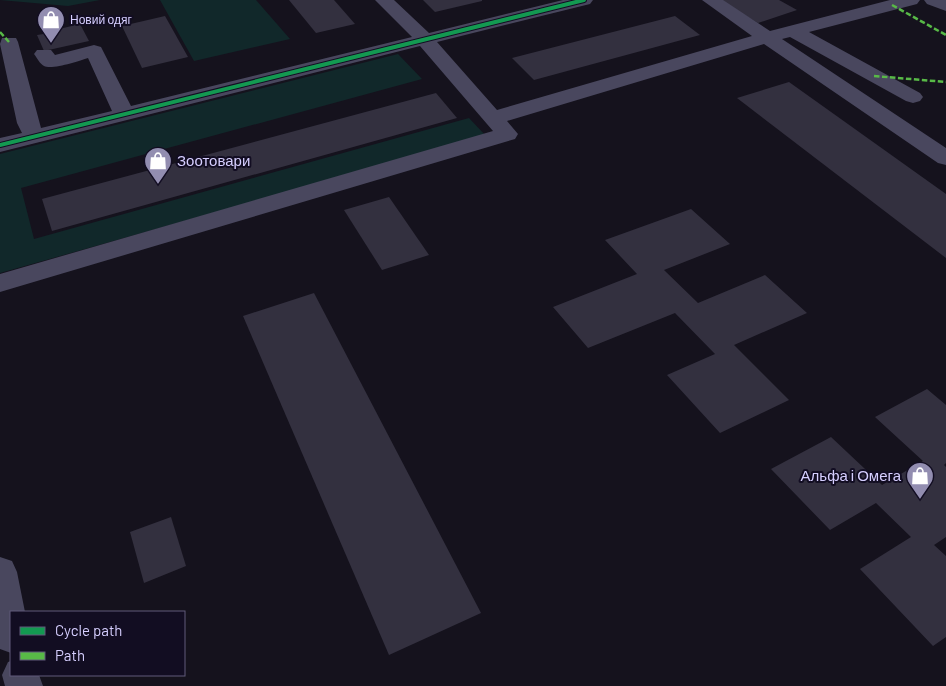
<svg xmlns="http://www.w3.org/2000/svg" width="946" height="686" viewBox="0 0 946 686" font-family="Barlow,sans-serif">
	<rect width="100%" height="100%" fill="#15121d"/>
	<!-- green -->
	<g fill="#11282a">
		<polygon points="0,0 100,0 68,6"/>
		<polygon points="160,0 256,0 290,39 194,61"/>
		<polygon points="398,54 422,79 21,188 34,239 469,118 486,136 0,273 0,154"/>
	</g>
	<!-- building -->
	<g fill="#33303f">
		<polygon points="289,0 334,0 355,24 316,33"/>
		<polygon points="423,0 482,0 482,1 435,12"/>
		<polygon points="720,0 779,0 797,10 758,23"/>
		<polygon points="165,16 188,57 142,68 122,26"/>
		<polygon points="675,16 700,35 534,80 512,58"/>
		<polygon points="80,24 89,41 44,51 37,35 57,32 55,30"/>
		<polygon points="789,82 946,194 946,258 737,98"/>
		<polygon points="436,93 457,118 52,231 42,199"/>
		<polygon points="389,197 429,255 382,270 344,210"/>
		<polygon points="691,209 730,244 664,270 698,303 765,275 807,313 734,345 789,400 720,433 667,375 715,354 675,313 588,348 553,307 637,274 605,240"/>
		<polygon points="314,293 481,613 389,655 243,316"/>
		<polygon points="927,389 946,405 946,463 944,465 946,467 946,537 934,545 946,556 946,637 933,646 860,569 911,537 876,503 830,530 771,469 831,437 882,485 923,461 875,417"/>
		<polygon points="171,517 186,566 144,583 130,532"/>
	</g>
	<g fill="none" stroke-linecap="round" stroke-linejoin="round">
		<!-- minor -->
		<g fill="#49475e" fill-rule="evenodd">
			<path d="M 375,0 L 394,0 L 429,33 L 563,0 L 593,0 L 590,4 L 437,42 L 497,110 L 752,36 L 702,0 L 723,0 L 770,31 L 890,0 L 920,0 L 917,4 L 809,32 L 920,93 L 923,97 L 920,101 L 913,103 L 906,101 L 790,37 L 782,39 L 946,148 L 946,165 L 938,163 L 764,44 L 507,121 L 518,134 L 515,139 L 0,292 L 0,274 L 493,131 L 420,46 L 0,152 L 0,138 L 22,133 L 17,123 L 0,44 L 2,38 L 16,38 L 18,42 L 41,128 L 112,111 L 88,58 C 79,61 52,70 44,66 C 40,64 37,58 34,54 L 37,50 L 51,50 L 55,55 L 94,45 L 101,47 L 131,106 L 412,37 Z"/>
			<polygon points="924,0 946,0 946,11 927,4"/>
			<polygon points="0,557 12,561 17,572 25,612 11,612 11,653 0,649"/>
			<polygon points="11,661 11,675 39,675 43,686 5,686 2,675 8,662"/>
		</g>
		<!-- quiet -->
		<g stroke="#58b947" stroke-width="2.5" stroke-dasharray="5.5 2.5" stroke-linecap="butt">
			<polyline points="892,5 946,35"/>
			<polyline points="0,32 9,42"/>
			<polyline points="874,76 946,82"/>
		</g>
		<defs>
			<polyline id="cycleway" points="0,145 584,0"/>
		</defs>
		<!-- cycleway casing -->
		<use href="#cycleway" stroke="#120d22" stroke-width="6"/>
		<!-- cycleway -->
		<use href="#cycleway" stroke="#139951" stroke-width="4"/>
	</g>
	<!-- icons -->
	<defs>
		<symbol id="shop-pin" viewBox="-11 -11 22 30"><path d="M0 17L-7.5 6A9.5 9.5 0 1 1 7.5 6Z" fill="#928db0" stroke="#120d22"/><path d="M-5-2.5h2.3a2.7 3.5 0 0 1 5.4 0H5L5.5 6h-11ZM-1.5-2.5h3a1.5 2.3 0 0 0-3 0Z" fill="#fff"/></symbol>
	</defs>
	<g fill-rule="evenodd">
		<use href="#shop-pin" x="35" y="4" width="32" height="43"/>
		<use href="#shop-pin" x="142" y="145" width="32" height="43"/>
		<use href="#shop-pin" x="904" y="460" width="32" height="43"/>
	</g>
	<g text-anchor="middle" stroke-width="4" stroke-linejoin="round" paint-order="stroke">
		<!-- far-poi labels -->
		<g font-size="12" fill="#d6cfff" stroke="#120d22" text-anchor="start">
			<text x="70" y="24">Новий одяг</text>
		</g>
		<!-- poi labels -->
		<g font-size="15" fill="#d6cfff" stroke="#120d22" text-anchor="start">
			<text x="177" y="166">Зоотовари</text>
			<text x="901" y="481" text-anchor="end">Альфа і Омега</text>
		</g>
	</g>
	<!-- legend -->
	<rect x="10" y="611" width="175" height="65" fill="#120d22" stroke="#605b7a"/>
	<rect x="20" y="627" width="25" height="8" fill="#139951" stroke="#605b7a"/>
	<text x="55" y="636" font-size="15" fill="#d6cfff">Cycle path</text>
	<rect x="20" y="652" width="25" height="8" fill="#58b947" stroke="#605b7a"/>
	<text x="55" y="661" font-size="15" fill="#d6cfff">Path</text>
</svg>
